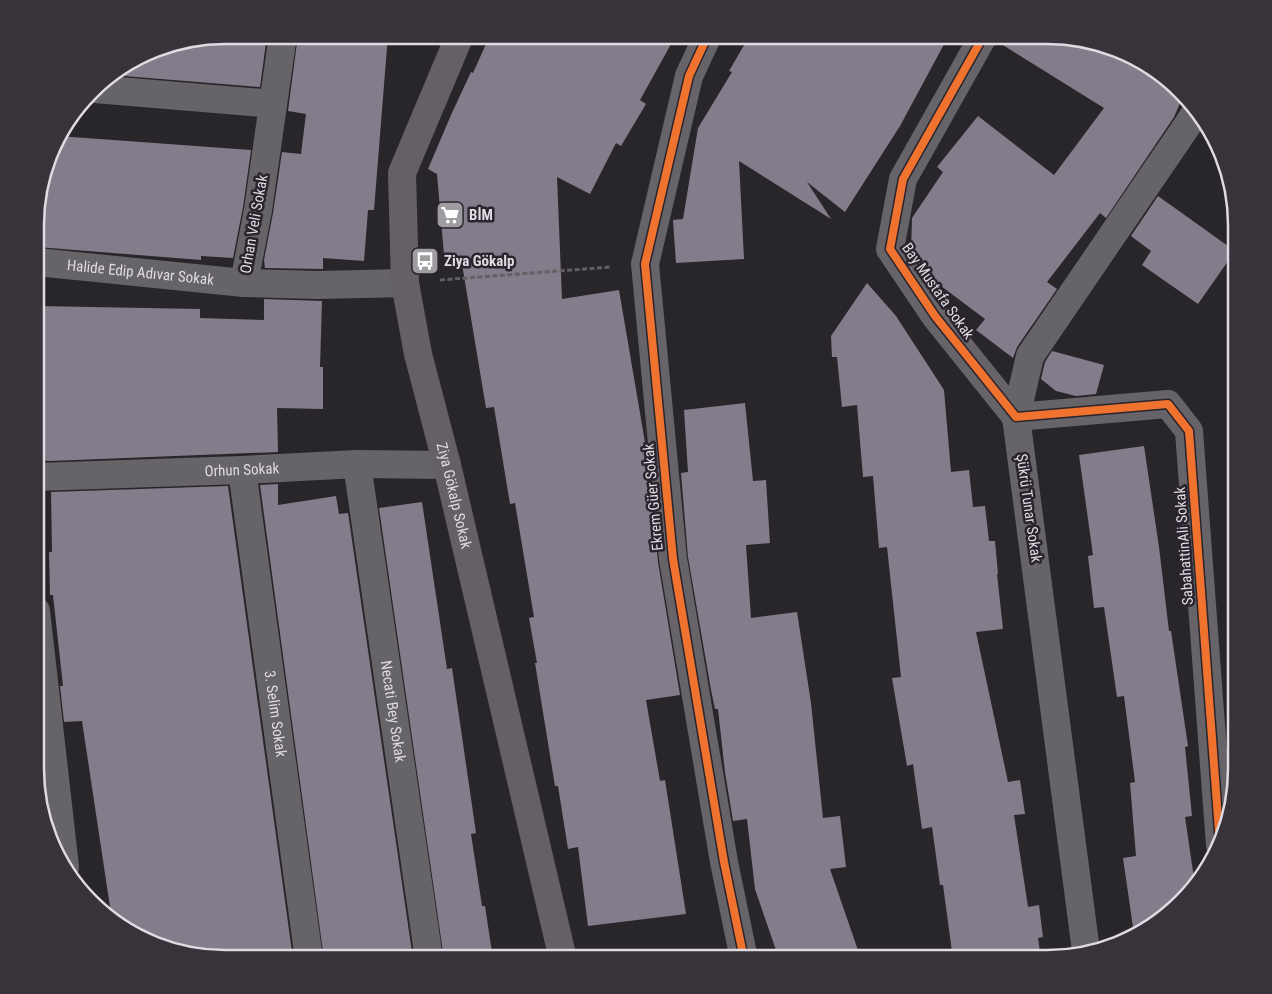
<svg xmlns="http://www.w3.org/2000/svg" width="1272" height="994" viewBox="0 0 1272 994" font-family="'Roboto Condensed',sans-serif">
	<rect width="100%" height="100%" fill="#29262b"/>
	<!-- building -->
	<g fill="#847c8a">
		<polygon points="225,35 267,35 260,87 112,75 164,45"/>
		<polygon points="298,35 388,35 374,210 368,210 364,261 323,258 323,269 265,268 264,260 273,213 282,152 301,154 306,114 288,111"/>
		<polygon points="490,35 676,35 640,100 646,104 621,146 616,143 590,194 557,177 562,299 619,290 648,460 658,562 680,695 646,700 660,781 665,780 686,914 588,926 578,847 568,849 558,786 555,786 535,663 537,663 529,618 534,617 515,503 510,504 494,407 486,408 462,264 445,266 437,174 428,169 451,115 471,72 473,73"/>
		<polygon points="750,35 949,35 900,126 845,212 807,182 831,219 739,161 744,259 676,263 673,220 683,219 698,128 732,72 729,71"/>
		<polygon points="1000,35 1059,35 1119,49 1172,82 1183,96 1174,117 1106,218 1100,213 1047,282 1057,289 1017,347 1013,358 976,330 985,319 925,274 911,252 912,218 943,172 937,167 978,116 1054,175 1104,108 998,42"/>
		<polygon points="58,136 251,150 243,207 233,258 201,256 201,260 37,247 37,200"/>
		<polygon points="1158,196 1235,251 1198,304 1142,265 1151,251 1131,236"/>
		<polygon points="867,283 896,316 944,390 951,472 969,470 973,507 985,506 989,541 995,541 998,574 997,574 1003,629 976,632 1008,782 1020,780 1025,814 1014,815 1028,907 1039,905 1043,937 1038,938 1041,959 953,959 943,885 940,885 932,827 922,829 913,764 907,766 892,678 901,677 887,547 879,548 873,476 863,477 857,405 842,407 837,357 832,357 831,336"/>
		<polygon points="264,299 322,301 320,367 323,367 323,409 277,408 278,452 50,461 36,460 36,306 200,309 200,318 264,320"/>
		<polygon points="1052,351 1104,365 1096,394 1076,396 1056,391 1041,379 1045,362"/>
		<polygon points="745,403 753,481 766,480 770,543 746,545 751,618 797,612 811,703 823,818 840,816 846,867 830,869 861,959 779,959 755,889 747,819 733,821 725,772 718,709 715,709 711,690 688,557 681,473 688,472 684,410"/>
		<polygon points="1144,446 1159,547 1169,631 1171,631 1188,746 1185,747 1192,816 1185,817 1195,885 1190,894 1134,934 1123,858 1136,856 1130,783 1135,782 1124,696 1117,697 1104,607 1094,608 1088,556 1093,555 1079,455"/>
		<polygon points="278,484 278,505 336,496 339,514 348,513 413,959 324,959 260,485"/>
		<polygon points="228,486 293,959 213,959 153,945 112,920 82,721 64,722 60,686 63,686 53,595 50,595 49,552 52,552 51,492"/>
		<polygon points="422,502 447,669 452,668 476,833 471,834 482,906 485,906 493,959 444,959 379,508"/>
	</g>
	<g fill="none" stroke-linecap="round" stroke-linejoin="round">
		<!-- path -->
		<polyline stroke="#626063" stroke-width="3" stroke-dasharray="5 2.5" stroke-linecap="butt" points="440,280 611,267"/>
		<!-- minor -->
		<g stroke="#666468" stroke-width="28">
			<polyline points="283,35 258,210 244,283 318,285 405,283"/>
			<polyline points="708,35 689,76 645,264 673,559 724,862 744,959"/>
			<polyline points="984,35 903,179 890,249 935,316 1016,417 1168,404 1189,431 1220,845"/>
			<polyline points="95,89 273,104"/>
			<path id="s1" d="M 37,262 L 244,283"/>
			<path id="s2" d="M 357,464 L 429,959"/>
			<path id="s3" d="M 242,470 L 309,959"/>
			<path id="s4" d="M 36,477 L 242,470 L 357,464 L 447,465"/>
			<polyline points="36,611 65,867"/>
			<polyline points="1086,951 1016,417 1030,356 1195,114"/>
		</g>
		<!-- secondary -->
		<path stroke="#646066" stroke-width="28" id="s5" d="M 460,35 L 402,173 L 405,283 L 418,354 L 447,465 L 563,959"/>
		<defs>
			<g id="cycleway">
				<polyline points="708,35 689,76 645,264 673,559 724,862 744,959"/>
				<polyline points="984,35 903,179 890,249 935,316 1016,417 1168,404 1189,431 1220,845"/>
			</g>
		</defs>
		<!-- cycleway casing -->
		<use href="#cycleway" stroke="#29242d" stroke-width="11"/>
		<!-- cycleway -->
		<use href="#cycleway" stroke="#ef722f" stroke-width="8"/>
	</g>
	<!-- icons -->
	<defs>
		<symbol id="supermarket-square" viewBox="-11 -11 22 22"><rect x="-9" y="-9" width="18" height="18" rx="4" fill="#9f9ca1" stroke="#29242d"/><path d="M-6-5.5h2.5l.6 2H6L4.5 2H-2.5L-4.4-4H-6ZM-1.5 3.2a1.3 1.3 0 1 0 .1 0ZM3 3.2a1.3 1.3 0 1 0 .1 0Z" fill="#fff"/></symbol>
		<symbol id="bus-square" viewBox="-11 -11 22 22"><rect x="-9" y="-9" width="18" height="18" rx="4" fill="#9f9ca1" stroke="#29242d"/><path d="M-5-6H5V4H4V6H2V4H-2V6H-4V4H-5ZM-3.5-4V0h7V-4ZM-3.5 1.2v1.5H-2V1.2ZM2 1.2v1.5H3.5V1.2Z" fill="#fff"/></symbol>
	</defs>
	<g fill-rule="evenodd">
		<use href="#supermarket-square" x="434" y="199" width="32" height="32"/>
		<use href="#bus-square" x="409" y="245" width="32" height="32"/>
	</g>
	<g text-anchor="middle" stroke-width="5" stroke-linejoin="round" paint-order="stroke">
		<!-- poi labels -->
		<g font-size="15" font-weight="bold" fill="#dfdbe1" stroke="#29242d" text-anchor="start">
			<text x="469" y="220">BİM</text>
			<text x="444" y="266">Ziya Gökalp</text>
		</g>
		<!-- street labels -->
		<g font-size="15" fill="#dfdbe1" stroke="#29242d">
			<text transform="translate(254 224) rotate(-80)" y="5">Orhan Veli Sokak</text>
			<text dy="5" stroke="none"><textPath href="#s1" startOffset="104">Halide Edip Adıvar Sokak</textPath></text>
			<text transform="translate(938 291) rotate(55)" y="5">Bay Mustafa Sokak</text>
			<text dy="5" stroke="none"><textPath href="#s4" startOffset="206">Orhun Sokak</textPath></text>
			<text dy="5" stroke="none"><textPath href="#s5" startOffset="478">Ziya Gökalp Sokak</textPath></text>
			<text transform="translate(653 497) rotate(-95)" y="5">Ekrem Güer Sokak</text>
			<text transform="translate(1029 508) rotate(82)" y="5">Şükrü Tunar Sokak</text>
			<text transform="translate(1184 546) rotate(-94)" y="5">SabahattinAli Sokak</text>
			<text dy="5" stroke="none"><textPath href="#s2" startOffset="250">Necati Bey Sokak</textPath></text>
			<text dy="5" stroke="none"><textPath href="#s3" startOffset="246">3. Selim Sokak</textPath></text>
		</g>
	</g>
	<!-- crop -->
	<path d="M0 0H1272V994H0ZM225 44H1047A181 181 0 0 1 1228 225V769A181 181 0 0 1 1047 950H225A181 181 0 0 1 44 769V225A181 181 0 0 1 225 44Z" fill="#38333b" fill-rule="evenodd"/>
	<path fill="none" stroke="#dfdbe1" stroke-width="2.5" d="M225 44H1047A181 181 0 0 1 1228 225V769A181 181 0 0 1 1047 950H225A181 181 0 0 1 44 769V225A181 181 0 0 1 225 44Z"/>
</svg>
